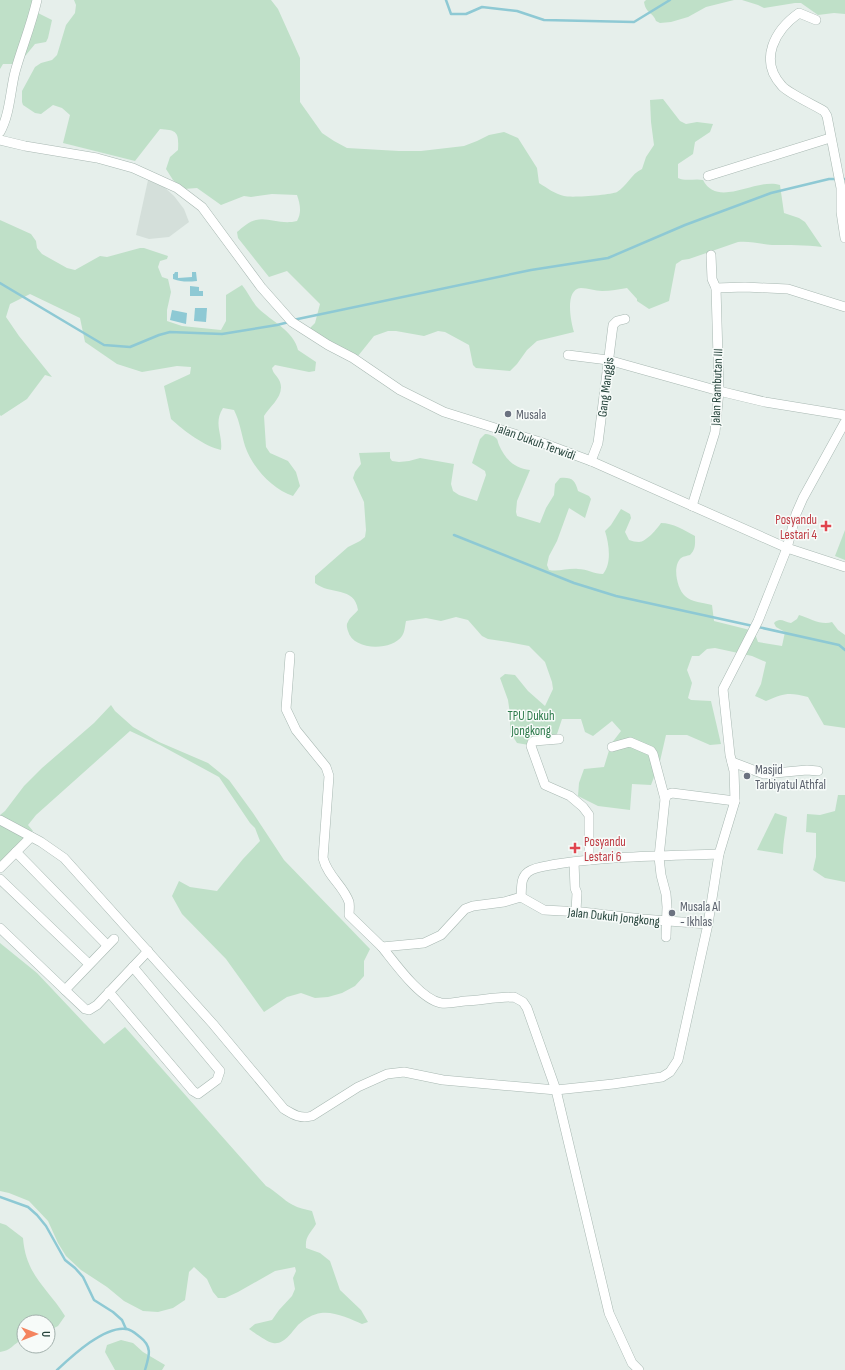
<svg xmlns="http://www.w3.org/2000/svg" width="845" height="1370" viewBox="0 0 845 1370" font-family="'Sofia Sans Condensed',sans-serif">
	<rect width="100%" height="100%" fill="#e6efeb"/>
	<!-- built -->
	<polygon fill="#d4dfda" points="148,180 164,187 174,196 184,209 189,222 169,237 149,239 136,235"/>
	<!-- green -->
	<g fill="#bfe0c8">
		<polygon points="0,0 40,0 38,13 52,20 48,38 46,42 35,44 26,55 14,64 3,64 0,69"/>
		<path d="M 74,0 L 271,0 L 278,9 L 300,58 L 300,102 L 322,133 L 334,141 L 347,148 L 399,151 L 421,151 L 464,146 L 477,141 L 489,135 L 504,132 L 518,138 L 537,168 L 539,183 C 547,188 555,194 564,196 C 571,198 611,195 617,192 C 627,186 631,174 642,169 L 646,157 L 654,145 L 651,122 L 650,100 L 663,99 L 680,121 L 686,124 L 697,122 L 713,124 L 710,132 L 695,142 L 693,154 L 678,164 L 678,178 C 687,182 694,178 703,180 C 718,209 757,177 780,185 L 784,213 L 799,218 L 805,222 L 822,247 C 805,245 790,245 772,245 C 761,244 750,241 738,242 L 689,259 L 682,260 L 676,264 L 669,301 L 649,309 L 637,301 L 637,299 L 627,288 C 619,289 611,291 602,291 C 595,291 588,288 581,288 C 564,289 571,323 574,332 L 537,341 L 527,350 L 517,364 L 510,371 L 476,368 L 473,365 L 469,345 L 445,332 L 438,331 L 424,336 L 396,331 L 388,331 L 374,336 L 358,356 L 308,330 L 315,323 L 320,304 L 287,271 L 269,277 L 238,238 L 237,232 C 242,228 249,221 256,220 C 268,217 281,225 297,221 C 302,212 300,204 297,195 L 272,194 L 251,197 L 244,196 L 221,205 L 197,188 L 184,189 L 173,180 L 166,169 L 170,157 L 178,150 C 179,132 177,130 160,129 L 135,161 L 63,143 L 70,115 L 62,108 L 53,105 L 41,114 L 35,113 L 23,105 L 22,102 L 22,91 L 35,67 L 41,63 L 52,60 L 57,55 L 66,25 L 75,13 L 76,5 Z"/>
		<path d="M 646,0 L 734,0 L 706,7 L 688,17 L 671,22 L 660,23 L 656,21 C 653,12 646,14 644,2 Z"/>
		<polygon points="742,0 845,0 845,14 834,13 818,15 801,3 795,3 764,8 758,5"/>
		<path d="M 0,220 L 31,234 L 36,241 L 37,248 L 42,254 L 67,268 L 75,270 L 100,256 L 107,257 L 140,248 L 144,248 L 168,256 L 167,259 L 160,261 L 158,267 L 162,277 L 168,279 L 171,292 L 167,310 L 167,321 L 182,326 L 221,330 L 226,321 L 226,295 L 242,285 C 248,292 252,302 258,308 C 271,321 294,331 298,350 L 316,362 L 315,371 L 309,372 L 275,365 L 272,368 C 273,374 278,376 280,382 C 285,396 270,406 264,416 L 266,447 L 270,453 L 288,461 L 296,472 L 300,486 L 293,496 C 272,489 252,467 245,446 C 241,433 240,422 234,410 L 223,408 C 213,424 223,434 221,450 C 204,446 184,431 171,419 L 164,386 L 190,374 L 191,367 L 177,366 L 142,372 L 117,364 L 85,342 L 80,318 L 30,294 L 10,304 L 6,317 L 19,336 L 52,377 L 45,375 L 27,399 L 1,416 L 0,415 Z"/>
		<path d="M 485,434 C 488,434 495,436 497,439 C 498,441 498,443 499,445 C 505,459 514,468 530,470 L 517,501 L 516,512 L 517,516 L 540,523 L 546,508 L 554,495 L 555,484 L 560,478 C 572,477 575,480 578,491 L 589,496 L 591,499 L 585,518 L 569,508 L 557,541 L 549,556 L 547,565 L 549,570 C 559,572 568,568 578,569 C 587,569 594,574 603,574 C 612,563 609,544 605,531 L 611,525 L 621,509 L 630,514 L 631,518 L 625,532 L 629,540 C 632,541 636,542 639,542 C 646,542 658,528 661,523 C 673,523 684,530 695,536 C 695,544 696,549 690,555 C 687,556 684,556 681,558 C 672,566 677,589 685,596 C 691,602 704,603 712,605 L 714,621 L 754,631 L 758,642 L 782,646 L 785,632 L 776,627 L 774,623 C 780,617 784,622 791,623 L 797,619 L 799,615 C 809,618 822,626 832,622 L 838,630 L 845,635 L 845,728 L 824,725 L 808,697 C 789,692 784,693 766,701 L 755,696 L 761,684 L 766,662 L 752,656 L 715,648 L 707,649 L 699,656 L 692,656 L 687,670 L 692,683 L 688,698 L 691,700 L 711,701 L 721,744 L 710,745 L 687,735 L 666,735 L 660,761 L 651,785 L 632,784 L 630,810 L 598,806 L 578,796 L 579,783 L 584,769 L 604,767 L 611,744 L 621,731 L 612,721 L 593,736 L 585,732 L 581,719 L 562,719 L 556,737 L 529,745 L 517,743 L 510,732 L 510,714 L 508,700 L 500,678 L 505,674 L 515,675 L 528,691 L 545,706 L 553,689 L 552,682 L 545,662 L 529,646 L 508,642 L 488,639 L 482,636 L 468,620 L 456,617 L 441,621 L 426,618 L 406,621 C 405,625 405,632 402,636 C 392,651 353,651 348,631 C 347,628 346,624 348,622 C 349,618 355,614 358,610 C 355,586 329,595 315,583 L 315,576 L 348,547 L 360,541 L 365,537 L 366,530 L 364,502 L 353,478 L 355,472 L 361,464 L 359,453 L 390,452 L 390,458 L 392,461 L 399,462 L 409,461 L 420,458 L 454,464 L 451,484 L 453,491 L 459,495 L 477,501 L 486,475 L 485,471 L 472,463 L 480,439 Z"/>
		<polygon points="845,530 845,560 835,556"/>
		<polygon points="111,705 115,711 133,727 159,742 208,763 229,780 253,813 284,860 370,949 364,961 364,976 355,986 342,993 328,997 315,998 301,993 287,997 264,1012 226,959 182,914 172,896 179,881 190,887 217,891 243,859 260,841 255,828 250,823 219,777 160,745 130,731 36,815 28,825 33,831 14,848 0,862 0,815 5,811 24,786 42,768 94,723"/>
		<polygon points="838,795 845,795 845,882 825,878 813,870 816,857 816,833 806,832 807,814 820,815 835,811"/>
		<path d="M 775,813 L 787,817 C 786,829 783,841 783,854 L 757,850 Z"/>
		<path d="M 0,943 L 37,973 L 104,1044 L 125,1027 L 266,1186 C 276,1191 283,1200 293,1205 C 298,1208 305,1209 312,1211 L 316,1224 C 310,1234 305,1236 306,1248 L 320,1253 L 330,1261 L 340,1290 L 361,1310 L 368,1322 L 362,1324 C 351,1319 334,1311 321,1313 C 313,1314 305,1319 299,1324 C 292,1331 285,1345 273,1343 C 267,1342 255,1333 249,1329 L 255,1324 L 272,1320 L 279,1310 L 292,1296 L 295,1289 L 293,1278 L 296,1271 L 295,1267 L 275,1271 L 238,1292 L 225,1298 L 218,1298 L 213,1292 L 207,1279 L 194,1267 L 189,1272 L 185,1300 L 173,1308 L 158,1312 L 143,1311 L 124,1301 L 107,1287 L 81,1270 L 66,1256 L 58,1243 L 48,1221 L 29,1201 L 9,1193 L 0,1191 Z"/>
		<path d="M 0,1223 L 6,1225 L 23,1238 C 26,1276 47,1287 65,1316 L 58,1326 L 48,1331 L 48,1322 L 24,1322 L 24,1339 C 13,1343 13,1350 0,1352 Z"/>
		<polygon points="121,1340 133,1343 143,1352 165,1365 162,1370 115,1370 105,1352 107,1345"/>
	</g>
	<!-- water -->
	<g fill="#8ec9d4">
		<path d="M 175,272 L 178,272 L 178,278 L 192,277 L 192,272 L 196,272 L 197,281 C 187,282 182,282 173,279 L 173,274 L 174,274 Z"/>
		<polygon points="190,286 199,287 199,291 203,291 203,296 190,296"/>
		<polygon points="195,308 207,308 206,322 194,321"/>
		<polygon points="172,310 187,313 186,324 170,320"/>
	</g>
	<g fill="none" stroke-linecap="round" stroke-linejoin="round">
		<!-- stream -->
		<g stroke="#8ec9d4" stroke-width="2.5">
			<polyline points="446,0 451,14 466,14 482,7 517,11 544,20 634,22 670,0"/>
			<polyline points="0,283 104,345 130,347 159,335 170,332 222,334 277,325 289,322"/>
			<polyline points="293,320 531,270 608,258 685,225 771,193 829,179 845,179"/>
			<polyline points="454,535 574,583 616,596 753,626"/>
			<polyline points="758,627 839,645 845,650"/>
			<polyline points="0,1197 28,1207 37,1215 46,1226 65,1260 75,1268 83,1277 94,1300 113,1312 122,1320 126,1329"/>
			<path d="M 57,1370 C 72,1356 105,1325 127,1329 C 132,1330 136,1334 140,1337 C 153,1347 149,1356 145,1370"/>
		</g>
		<defs>
			<g id="minor">
				<path d="M 816,20 L 799,13 C 775,30 758,60 782,86 C 788,93 814,105 824,111 L 827,116 L 841,188 L 841,212 L 845,238"/>
				<path d="M 0,132 C 10,114 10,92 15,72 C 22,47 31,26 37,0"/>
				<polyline points="0,140 25,146 97,158 133,168 177,188 202,207 261,287 292,322 328,345 353,358 400,390 444,412 540,442 591,461 787,548 845,567"/>
				<polyline points="708,176 830,138"/>
				<polyline points="716,288 745,287 788,289 845,307"/>
				<polyline points="568,355 608,360 719,391 765,402 845,415"/>
				<polyline points="591,461 598,443 613,325 617,321 625,319"/>
				<polyline points="692,506 715,432 719,391 716,288 712,279 711,255"/>
				<path d="M 290,656 L 286,709 L 296,730 L 326,767 L 329,776 L 323,858 C 328,877 343,885 349,902 C 350,906 349,911 349,915 L 382,947 L 424,943 L 441,935 L 465,909 L 473,906 L 504,902 L 521,897 L 544,910 L 582,912 L 642,919 L 708,924"/>
				<polyline points="559,739 534,741 532,743 531,746 545,785 570,796 583,807 589,815 589,860"/>
				<polyline points="612,747 630,742 651,751 653,754 665,799 659,857 661,875 666,894 667,907 666,937"/>
				<polyline points="732,762 764,774 807,770 818,771"/>
				<polyline points="665,799 667,795 672,793 735,801"/>
				<path d="M 0,820 L 41,842 L 64,858 L 213,1024 L 284,1109 C 294,1115 300,1119 312,1116 L 358,1087 L 387,1074 L 404,1072 L 443,1080 L 556,1090 L 613,1084 L 662,1077 L 670,1072 L 678,1060 L 708,924 L 719,854 L 735,801 L 734,771 L 730,755 L 723,689 L 758,621 L 787,548 L 796,514 L 803,498 L 845,422"/>
				<polyline points="16,852 107,945"/>
				<polyline points="574,862 575,888 577,893 576,911"/>
				<polyline points="0,868 31,837"/>
				<polyline points="0,879 89,964"/>
				<path d="M 521,897 C 522,888 520,878 528,872 C 536,866 548,866 557,864 C 610,856 665,856 719,854"/>
				<polyline points="0,928 65,990 114,939"/>
				<path d="M 382,947 C 395,963 420,999 441,1003 C 449,1004 457,1002 465,1001 C 481,1000 498,997 514,997 L 523,1002 L 527,1008 L 556,1090 L 609,1313 L 632,1363 L 639,1370"/>
				<polyline points="65,990 85,1009 89,1010 97,1005 148,951"/>
				<polyline points="109,992 193,1091 198,1094 217,1080 220,1071 133,967"/>
			</g>
		</defs>
		<!-- minor casing -->
		<use href="#minor" stroke="#a8b8b2" stroke-width="10"/>
		<!-- minor -->
		<use href="#minor" stroke="#fff" stroke-width="9"/>
	</g>
	<!-- markers -->
	<g fill="#6b7280" stroke="#f7fbf9" stroke-width="1.5">
		<circle cx="508" cy="414" r="4"/>
		<circle cx="747" cy="776" r="4"/>
		<circle cx="672" cy="913" r="4"/>
	</g>
	<g fill="#e0444e" stroke="#f7fbf9" stroke-width="1.5">
		<path d="M824 520h4v4h4v4h-4v4h-4v-4h-4v-4h4z"/>
		<path d="M573 842h4v4h4v4h-4v4h-4v-4h-4v-4h4z"/>
	</g>
	<g text-anchor="middle" stroke-width="3" stroke-linejoin="round" paint-order="stroke">
		<!-- street labels -->
		<g font-size="13" fill="#24423a" stroke="#f7fbf9">
			<text transform="translate(605 387) rotate(-83)" y="5">Gang Manggis</text>
			<text transform="translate(716 387) rotate(-88)" y="5">Jalan Rambutan III</text>
			<text transform="translate(536 441) rotate(20)" y="5">Jalan Dukuh Terwidi</text>
			<text transform="translate(614 916) rotate(6)" y="5">Jalan Dukuh Jongkong</text>
		</g>
		<!-- worship labels -->
		<g font-size="13" fill="#5b616d" stroke="#f7fbf9" text-anchor="start">
			<text x="516" y="419">Musala</text>
			<text x="755" y="774">Masjid<tspan x="755" dy="15">Tarbiyatul Athfal</tspan></text>
			<text x="680" y="911">Musala Al<tspan x="680" dy="15">- Ikhlas</tspan></text>
		</g>
		<!-- health labels -->
		<g font-size="13" fill="#be3a42" stroke="#f7fbf9" text-anchor="end">
			<text x="817" y="524">Posyandu<tspan x="817" dy="15">Lestari 4</tspan></text>
			<text x="584" y="846" text-anchor="start">Posyandu<tspan x="584" dy="15">Lestari 6</tspan></text>
		</g>
		<!-- park labels -->
		<g font-size="13" fill="#2d7a4b" stroke="#f7fbf9">
			<text x="531" y="720">TPU Dukuh<tspan x="531" dy="15">Jongkong</tspan></text>
		</g>
	</g>
	<!-- north arrow -->
	<g transform="translate(36 1334) rotate(90)"><circle r="19" fill="#f7fbf9" stroke="#a3b1ad"/>
	<path d="M0-3L7 15L0 10L-7 15Z" fill="#f4845f"/>
	<text y="-6" font-size="11" font-weight="bold" text-anchor="middle" fill="#24423a">U</text>
	</g>
</svg>
